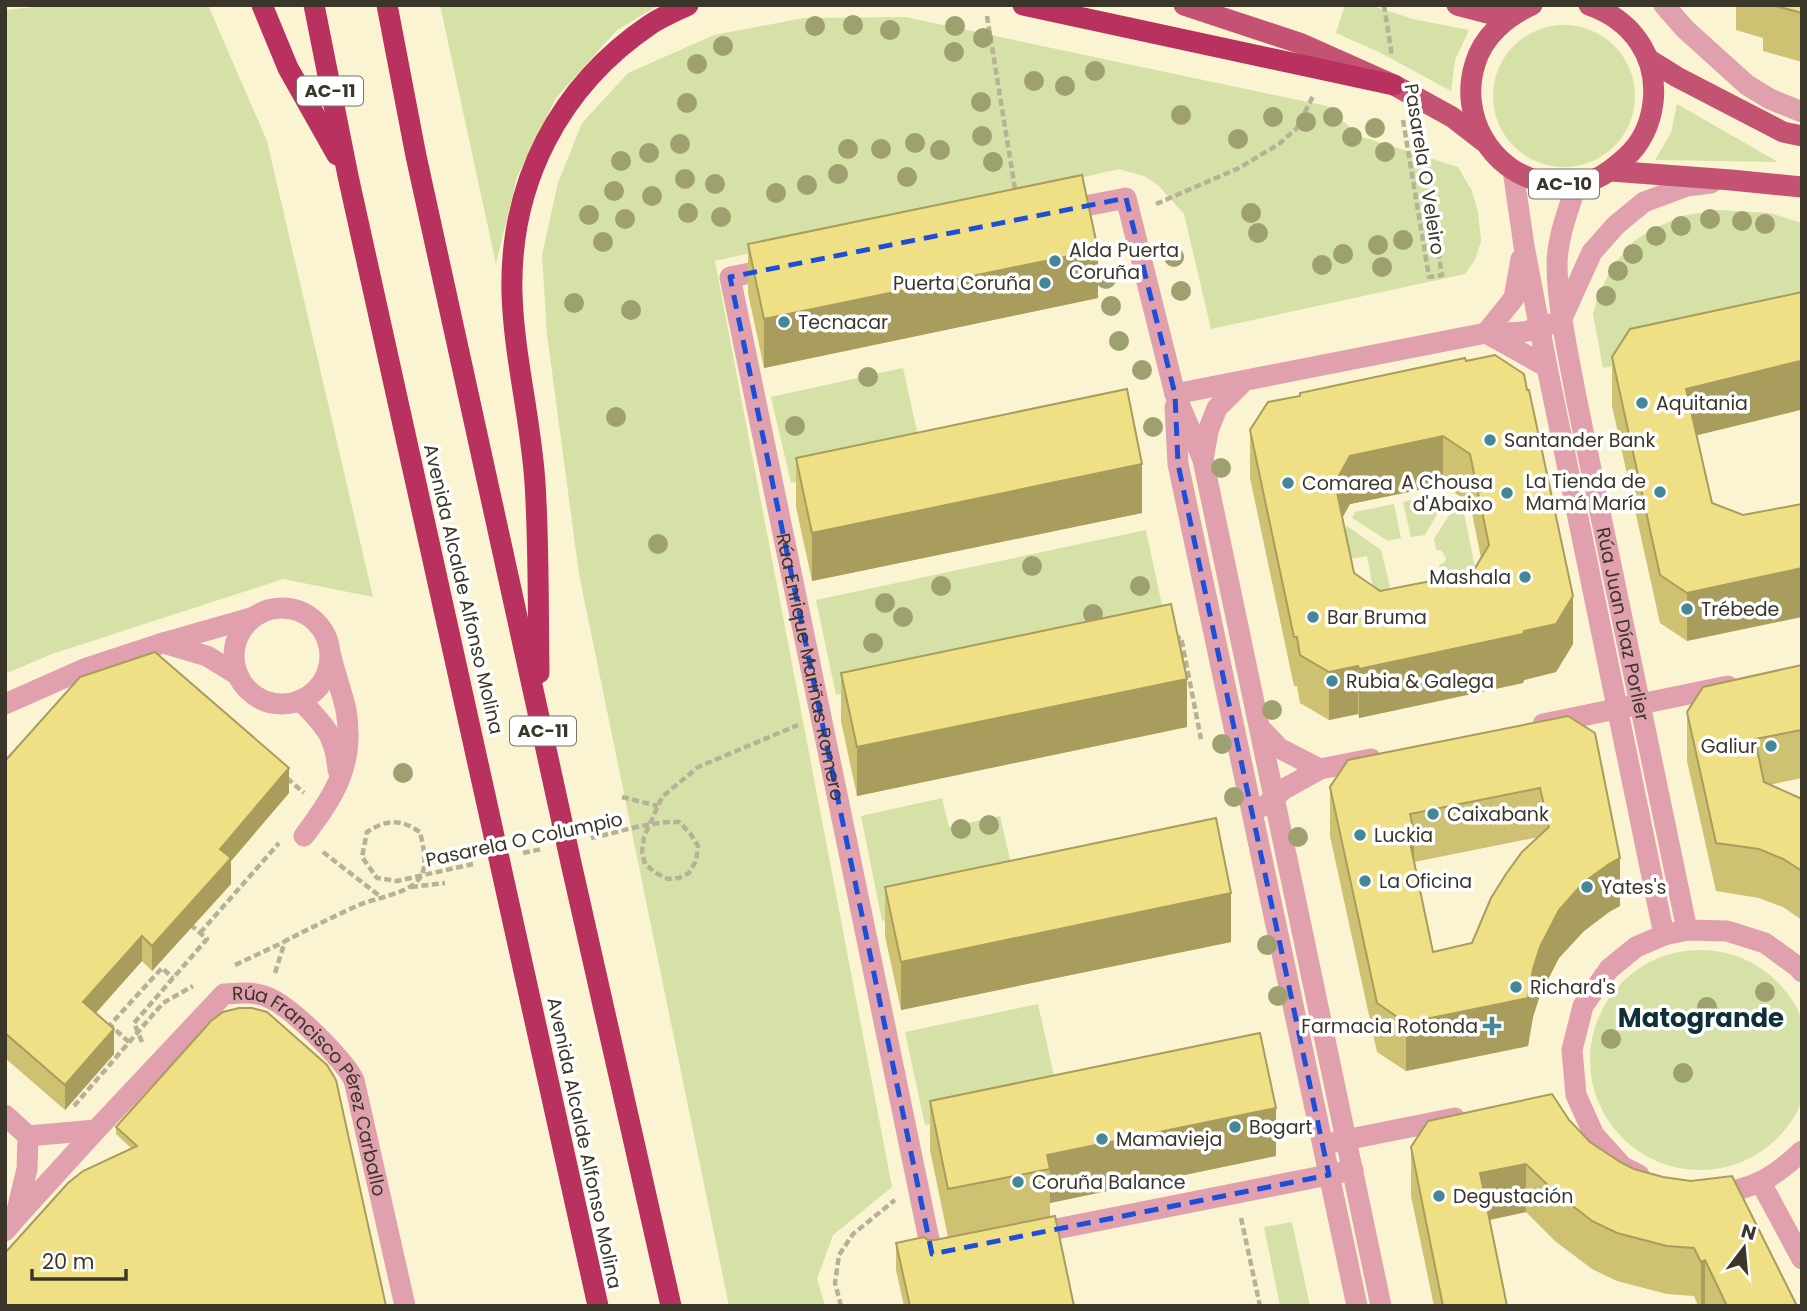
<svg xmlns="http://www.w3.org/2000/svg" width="1807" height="1311" viewBox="0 0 1807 1311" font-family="Poppins,sans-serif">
	<rect width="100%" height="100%" fill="#faf4d2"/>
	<!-- green -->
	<g fill="#d5e1a6">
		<polygon points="53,5 208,5 267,141 373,597 283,579 52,654 5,674 5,10"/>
		<polygon points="440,5 659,5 617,30 556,98 517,177 496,264"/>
		<polygon points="1345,5 1369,5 1413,19 1469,30 1455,60 1451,91 1379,52 1336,33"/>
		<polygon points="905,17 1327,106 1359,136 1458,167 1472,191 1478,212 1481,241 1475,260 1465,274 1211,329 1184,214 1159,186 1144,176 1119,169 715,261 892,1187 833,1235 817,1279 825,1306 729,1306 579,574 547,334 542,255 558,183 582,123 628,73 714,35 804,18"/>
		<circle cx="1564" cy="96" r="71"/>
		<polygon points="1677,104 1778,162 1655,160 1671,133"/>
		<polygon points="1718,210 1770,213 1802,223 1802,326 1603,368 1593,314 1598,296 1613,265 1634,241 1652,229 1686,215"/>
		<polygon points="903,368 922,454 791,483 771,397"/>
		<polygon points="1442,494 1447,497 1425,535 1411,537 1403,502"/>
		<polygon points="1394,504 1401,538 1388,541 1352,518 1355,512"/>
		<polygon points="1456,504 1463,508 1480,592 1476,600 1441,576 1439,565 1445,562 1446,558 1441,550 1436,550 1434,539"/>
		<polygon points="1347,526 1381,550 1390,586 1368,619 1373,588 1367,556 1345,560 1343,533"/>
		<polygon points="1146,530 1167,629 836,695 816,600"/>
		<polygon points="942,798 949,827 1000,816 1017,890 882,921 861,816"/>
		<circle cx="1700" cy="1060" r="110"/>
		<polygon points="1038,1004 1059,1099 925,1125 905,1032"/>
		<polygon points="1292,1222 1310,1306 1280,1306 1264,1227"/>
	</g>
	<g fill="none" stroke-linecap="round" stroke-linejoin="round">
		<!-- path -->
		<g stroke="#b6b197" stroke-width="4.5" stroke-dasharray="7 3.5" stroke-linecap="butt">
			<polyline points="1384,5 1392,56"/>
			<polyline points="987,16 1016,195"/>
			<polyline points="1403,120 1429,277 1442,275 1419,132"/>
			<polyline points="1156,204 1239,168 1279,144 1297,128 1314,94"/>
			<polyline points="1174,639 1181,637 1201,739"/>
			<polyline points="287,778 304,793"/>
			<polyline points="622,797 658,806"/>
			<path d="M 591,838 C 620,832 650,821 679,822 L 690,833 L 698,846 L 696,861 L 689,873 L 679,878 L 668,879 L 656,873 L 645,864 L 642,852 L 644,837 L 662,797 L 698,767 L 798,725"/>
			<polyline points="323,852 381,897"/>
			<polyline points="523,853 542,849"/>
			<polyline points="411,887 445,883"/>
			<polyline points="200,933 279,843"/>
			<polyline points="235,965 284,942"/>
			<path d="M 275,973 L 285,941 C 309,929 334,916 359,905 C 375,898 408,894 419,879 C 429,867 423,845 420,832 C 400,819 387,819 367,832 L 362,857 L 377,878 L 397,881 L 473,864"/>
			<polyline points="129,1042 110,1025 162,968 173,978"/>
			<polyline points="142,1042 134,1023 207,939 192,926"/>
			<polyline points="74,1106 163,1003 193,986"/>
			<polyline points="1241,1218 1260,1306"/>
			<polyline points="841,1306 835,1283 839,1255 853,1234 895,1200"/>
		</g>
		<!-- minor -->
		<g stroke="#e0a0ad" stroke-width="21">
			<polyline points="1664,5 1685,29 1747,85 1770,99 1802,112"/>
			<polyline points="1513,170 1524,246 1547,367 1664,935"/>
			<path id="s1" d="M 1577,183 C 1569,208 1558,235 1557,262 C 1557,306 1568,353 1576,397 L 1687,930"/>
			<polyline points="1060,211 1126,198 1175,394 1203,460 1381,1306"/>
			<path id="s2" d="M 775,268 L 730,277 L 932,1254 L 945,1251"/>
			<polyline points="1563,316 1592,252 1616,225 1644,202 1687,186 1711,183"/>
			<polyline points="1486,333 1514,298 1521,259"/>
			<polyline points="1488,334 1547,367"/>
			<path d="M 1175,394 L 1486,333 C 1508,333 1530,334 1550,324"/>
			<polyline points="1175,407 1178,464 1357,1306"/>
			<polyline points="1203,460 1208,431 1217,408 1244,381"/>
			<circle cx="282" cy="656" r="48"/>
			<polyline points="163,643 207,656 238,675"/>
			<path d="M 300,700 C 324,725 335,734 338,770"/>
			<polyline points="5,704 84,669 163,643 254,617"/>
			<polyline points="1543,724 1728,686"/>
			<polyline points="1260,728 1279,748 1320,769"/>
			<polyline points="1265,806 1284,789 1320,769 1371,759"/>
			<path d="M 304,836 C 335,795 355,764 346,710 C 342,692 335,674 331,656"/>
			<polyline points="5,1115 28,1136 27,1169 15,1219 5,1231"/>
			<polyline points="28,1136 96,1130"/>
			<polyline points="1335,1142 1455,1118"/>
			<polyline points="1639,1175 1623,1167 1594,1135 1576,1095 1572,1050 1583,1006 1609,969 1636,947 1664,935 1687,930 1727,931 1765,943 1798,967 1802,972"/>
			<polyline points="1761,1183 1802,1259"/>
			<path d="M 1713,1194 C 1754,1189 1772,1179 1802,1151"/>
			<path id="s3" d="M 15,1219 L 96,1130 L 224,994 C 238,993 253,991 267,997 C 291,1006 342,1058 354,1080 L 405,1306"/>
			<polyline points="1031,1234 1353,1170"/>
		</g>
		<!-- major -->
		<g stroke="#c45373" stroke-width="21">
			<polyline points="1184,5 1302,44 1394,85 1452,117 1483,141"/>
			<polyline points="1457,5 1507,18"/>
			<path d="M 1532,5 C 1507,16 1483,36 1475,64 C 1459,115 1490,171 1543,182 C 1560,185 1578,185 1595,179 C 1607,174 1616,166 1625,158 C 1657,130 1663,77 1639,42 C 1627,24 1609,12 1589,5"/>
			<polyline points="1648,59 1677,77 1783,132 1802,136"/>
			<polyline points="1611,171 1731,180 1802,187"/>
		</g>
		<!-- highway -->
		<g stroke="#b8315f" stroke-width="21">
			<polyline points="262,5 288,68 337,155"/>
			<polyline points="314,5 348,176 598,1306"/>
			<polyline points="387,5 416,156 571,863 671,1306"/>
			<polyline points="1023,5 1394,85"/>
			<path d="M 539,673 C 538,610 539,546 535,483 C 531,420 514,357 512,294 C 509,183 559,86 651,24 C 662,17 676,11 688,5"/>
		</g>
	</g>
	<!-- trees -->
	<g fill="#9ea06f">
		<circle cx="853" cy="25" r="10"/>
		<circle cx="815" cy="26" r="10"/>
		<circle cx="955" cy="26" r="10"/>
		<circle cx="890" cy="30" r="10"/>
		<circle cx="983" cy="38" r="10"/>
		<circle cx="723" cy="46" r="10"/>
		<circle cx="954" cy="52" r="10"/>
		<circle cx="697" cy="64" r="10"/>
		<circle cx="1095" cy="71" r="10"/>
		<circle cx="1034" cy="81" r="10"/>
		<circle cx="1065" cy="86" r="10"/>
		<circle cx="981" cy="102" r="10"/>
		<circle cx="687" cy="103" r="10"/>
		<circle cx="1181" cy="115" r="10"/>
		<circle cx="1273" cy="117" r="10"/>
		<circle cx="1333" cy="117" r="10"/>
		<circle cx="1306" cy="122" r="10"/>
		<circle cx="1375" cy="128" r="10"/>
		<circle cx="982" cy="136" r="10"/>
		<circle cx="1352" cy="137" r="10"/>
		<circle cx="1238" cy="139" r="10"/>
		<circle cx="915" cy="143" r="10"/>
		<circle cx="680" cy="144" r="10"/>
		<circle cx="848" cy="149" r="10"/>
		<circle cx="881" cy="149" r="10"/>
		<circle cx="940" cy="150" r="10"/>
		<circle cx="1385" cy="152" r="10"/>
		<circle cx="649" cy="153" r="10"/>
		<circle cx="621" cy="161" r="10"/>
		<circle cx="993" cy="162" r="10"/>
		<circle cx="838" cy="174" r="10"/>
		<circle cx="907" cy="177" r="10"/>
		<circle cx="685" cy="179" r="10"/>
		<circle cx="715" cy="184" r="10"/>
		<circle cx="807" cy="185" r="10"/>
		<circle cx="614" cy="191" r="10"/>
		<circle cx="776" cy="193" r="10"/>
		<circle cx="652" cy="196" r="10"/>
		<circle cx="688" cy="213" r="10"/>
		<circle cx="1251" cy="213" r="10"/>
		<circle cx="589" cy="215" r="10"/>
		<circle cx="721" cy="217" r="10"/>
		<circle cx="625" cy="219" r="10"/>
		<circle cx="1710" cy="219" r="10"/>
		<circle cx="1742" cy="221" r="10"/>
		<circle cx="1765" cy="224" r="10"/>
		<circle cx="1681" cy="226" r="10"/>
		<circle cx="1258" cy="233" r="10"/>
		<circle cx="1656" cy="236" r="10"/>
		<circle cx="1403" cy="240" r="10"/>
		<circle cx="603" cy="242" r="10"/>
		<circle cx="1378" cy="245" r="10"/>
		<circle cx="1343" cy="254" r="10"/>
		<circle cx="1633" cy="254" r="10"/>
		<circle cx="1174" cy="257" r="10"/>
		<circle cx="1322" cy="265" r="10"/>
		<circle cx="1382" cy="267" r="10"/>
		<circle cx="1618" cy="271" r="10"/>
		<circle cx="1106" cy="279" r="10"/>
		<circle cx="1181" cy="291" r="10"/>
		<circle cx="1606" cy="296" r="10"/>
		<circle cx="574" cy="303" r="10"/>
		<circle cx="1111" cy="306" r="10"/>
		<circle cx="631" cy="310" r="10"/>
		<circle cx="1119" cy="341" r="10"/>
		<circle cx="1142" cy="370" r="10"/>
		<circle cx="868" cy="377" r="10"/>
		<circle cx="616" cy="417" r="10"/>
		<circle cx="795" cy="426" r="10"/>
		<circle cx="1153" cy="427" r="10"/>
		<circle cx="1221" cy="468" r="10"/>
		<circle cx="658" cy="544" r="10"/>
		<circle cx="1032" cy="566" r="10"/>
		<circle cx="941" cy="586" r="10"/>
		<circle cx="1140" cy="586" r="10"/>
		<circle cx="885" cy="603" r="10"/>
		<circle cx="1093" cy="614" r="10"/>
		<circle cx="903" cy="617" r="10"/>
		<circle cx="873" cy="643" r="10"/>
		<circle cx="1272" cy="710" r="10"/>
		<circle cx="1222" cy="744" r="10"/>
		<circle cx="403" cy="773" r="10"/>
		<circle cx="1234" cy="797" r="10"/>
		<circle cx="989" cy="825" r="10"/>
		<circle cx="961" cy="829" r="10"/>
		<circle cx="1298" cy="837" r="10"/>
		<circle cx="1267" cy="945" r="10"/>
		<circle cx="1765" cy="992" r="10"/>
		<circle cx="1278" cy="996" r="10"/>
		<circle cx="1707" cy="1007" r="10"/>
		<circle cx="1611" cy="1039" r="10"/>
		<circle cx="1683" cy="1073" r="10"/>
	</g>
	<!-- wall -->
	<g fill="#cec172" fill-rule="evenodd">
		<polygon points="1736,5 1802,5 1802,62 1763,51 1763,38 1736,30"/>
		<polygon points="748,244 1098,298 764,368 748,293"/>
		<polygon points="1802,292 1802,410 1800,410 1696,435 1687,641 1660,623 1612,406 1612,357"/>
		<path d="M 1466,361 L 1573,644 L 1556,672 L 1524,680 L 1523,683 L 1359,718 L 1358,714 L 1329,720 L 1300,703 L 1297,686 L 1294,686 L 1250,478 L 1250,430 ZM 1443,485 L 1470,503 L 1481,558 L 1472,573 L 1380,591 L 1354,573 L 1342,518 L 1350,504 Z"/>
		<polygon points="796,458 1142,513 812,581 796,507"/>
		<polygon points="1802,665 1802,778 1769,785 1802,799 1802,920 1783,907 1759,898 1716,891 1687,761 1687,712"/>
		<polygon points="841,673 1187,727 857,796 841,721"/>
		<path d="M 1568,716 L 1620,906 L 1609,912 L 1584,931 L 1559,958 L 1540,995 L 1533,1017 L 1528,1046 L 1406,1071 L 1377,1052 L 1330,836 L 1330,787 ZM 1539,837 L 1472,943 L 1433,952 L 1414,862 Z"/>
		<polygon points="5,761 289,793 231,861 231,884 152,971 142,961 96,1013 114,1054 65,1110 5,1058"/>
		<polygon points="885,887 1231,942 901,1010 885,936"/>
		<polygon points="930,1101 1276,1156 1050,1203 1050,1217 1074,1306 904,1306 896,1270 896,1243 935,1240 948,1237 930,1150"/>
		<polygon points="1569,1120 1590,1142 1797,1306 1698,1306 1694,1296 1667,1294 1617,1281 1592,1269 1555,1241 1526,1212 1489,1220 1507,1306 1434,1306 1411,1196 1411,1147"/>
		<polygon points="116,1127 386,1306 131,1148 116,1134"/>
	</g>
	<!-- shaded-wall -->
	<g fill="#a89d5d">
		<polygon points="1098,250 1098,298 764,368 764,319"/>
		<polygon points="1800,361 1800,410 1686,438 1686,389"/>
		<polygon points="1443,436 1443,485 1350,504 1335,531 1335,483 1350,456"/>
		<polygon points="1142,464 1142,513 812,581 812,533"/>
		<polygon points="1802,568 1802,617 1687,641 1687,593"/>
		<polygon points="1573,596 1573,644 1556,672 1524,680 1523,683 1359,718 1359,669 1524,631"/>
		<polygon points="1358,666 1358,714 1329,720 1329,672"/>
		<polygon points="1187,679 1187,727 857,796 857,747"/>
		<polygon points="289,768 289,793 231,861 231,884 152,971 152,946 220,849"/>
		<polygon points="1414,831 1414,880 1408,833"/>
		<polygon points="1620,858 1620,906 1609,912 1584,931 1559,958 1540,995 1533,1017 1528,1046 1406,1071 1406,1023 1533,969 1540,947 1559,910 1584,882 1609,864"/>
		<polygon points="1231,893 1231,942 901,1010 901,962"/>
		<polygon points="142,936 142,961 83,1027 83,1002"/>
		<polygon points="114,1029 114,1054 65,1110 65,1085"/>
		<polygon points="1276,1108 1276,1156 1050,1203 1050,1169 1047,1155"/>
		<polygon points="1526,1164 1526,1212 1480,1222 1480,1173"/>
		<polygon points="1705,1260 1705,1306 1701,1306 1701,1262"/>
	</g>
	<!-- building -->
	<g fill="#f0e085" stroke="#a89d5d" stroke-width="2" fill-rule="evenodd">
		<polygon points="1772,5 1802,5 1802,13"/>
		<polygon points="1082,175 1098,250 764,319 748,244"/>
		<polygon points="1802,292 1802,362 1800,361 1686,389 1712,503 1743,515 1802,504 1802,568 1687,593 1660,575 1612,357 1630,329"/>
		<path d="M 1495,355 L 1524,374 L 1527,390 L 1529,390 L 1573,596 L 1556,624 L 1524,631 L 1523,634 L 1359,669 L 1358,666 L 1329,672 L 1300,655 L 1297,637 L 1294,637 L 1250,430 L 1268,402 L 1300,396 L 1300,393 L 1465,358 L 1466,361 ZM 1443,436 L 1470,454 L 1489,545 L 1472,573 L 1380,591 L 1354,573 L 1335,483 L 1350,456 Z"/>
		<polygon points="1127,389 1142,464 812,533 796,458"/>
		<polygon points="1171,604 1187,679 857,747 841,673"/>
		<polygon points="155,652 289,768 220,849 231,858 152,946 142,936 83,1002 114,1029 65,1085 5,1033 5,761 80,677"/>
		<polygon points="1802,665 1802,730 1755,739 1764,782 1802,799 1802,871 1783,859 1759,849 1716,843 1687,712 1703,687"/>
		<path d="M 1568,716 L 1595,733 L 1620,858 L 1609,864 L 1584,882 L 1559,910 L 1540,947 L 1533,969 L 1528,998 L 1406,1023 L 1377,1003 L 1330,787 L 1348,760 ZM 1540,788 L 1549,827 L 1522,852 L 1506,874 L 1491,898 L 1472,943 L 1433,952 L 1408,833 L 1414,831 L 1410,814 Z"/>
		<polygon points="1216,818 1231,893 901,962 885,887"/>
		<polygon points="239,1008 252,1008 267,1012 327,1065 336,1080 386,1306 5,1306 5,1253 68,1183 83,1171 137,1146 116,1127 211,1021 223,1012"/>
		<polygon points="1260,1033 1276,1108 1047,1155 1050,1169 948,1189 930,1101"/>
		<polygon points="1552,1094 1569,1120 1590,1142 1620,1162 1634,1169 1663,1177 1691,1181 1732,1176 1797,1306 1727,1306 1705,1260 1701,1262 1694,1248 1667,1246 1617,1233 1592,1221 1555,1192 1526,1164 1480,1173 1507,1306 1443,1306 1411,1147 1428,1121"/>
		<polygon points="1055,1216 1074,1306 910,1306 896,1243 924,1237 928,1240 935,1240"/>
	</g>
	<!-- marked area -->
	<path fill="none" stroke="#1d4ed8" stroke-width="5" stroke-dasharray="14 9" stroke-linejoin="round" d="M 1126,198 L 1175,394 L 1178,464 L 1329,1175 L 932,1254 L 730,277 Z"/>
	<!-- markers -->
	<g fill="#448897" stroke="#fff" stroke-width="2.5">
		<circle cx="1055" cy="261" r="7"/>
		<circle cx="1045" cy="283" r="7"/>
		<circle cx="784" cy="322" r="7"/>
		<circle cx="1642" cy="403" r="7"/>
		<circle cx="1490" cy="440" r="7"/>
		<circle cx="1288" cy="483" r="7"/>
		<circle cx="1660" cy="492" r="7"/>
		<circle cx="1507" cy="493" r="7"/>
		<circle cx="1525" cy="577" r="7"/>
		<circle cx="1687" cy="609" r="7"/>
		<circle cx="1313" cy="617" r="7"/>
		<circle cx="1332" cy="681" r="7"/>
		<circle cx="1771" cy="746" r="7"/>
		<circle cx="1433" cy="814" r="7"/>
		<circle cx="1360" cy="835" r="7"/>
		<circle cx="1365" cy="881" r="7"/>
		<circle cx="1587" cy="887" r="7"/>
		<circle cx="1516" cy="987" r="7"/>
		<path d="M1488.5 1015.5h7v7h7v7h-7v7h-7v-7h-7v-7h7z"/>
		<circle cx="1235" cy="1127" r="7"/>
		<circle cx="1102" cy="1139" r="7"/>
		<circle cx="1018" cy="1182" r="7"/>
		<circle cx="1439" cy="1196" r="7"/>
	</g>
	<g text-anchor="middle" stroke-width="7" stroke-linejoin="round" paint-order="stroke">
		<!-- shield labels -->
		<g fill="#fff" stroke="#75736a" stroke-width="2">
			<rect x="297" y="76.5" width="66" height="29" rx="5"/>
			<rect x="1529" y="169.5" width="70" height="29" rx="5"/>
			<rect x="510" y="716.5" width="66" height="29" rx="5"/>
		</g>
		<g font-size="18" font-weight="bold" fill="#3a372a">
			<text x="330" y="97">AC-11</text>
			<text x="1564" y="190">AC-10</text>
			<text x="543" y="737">AC-11</text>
		</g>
		<!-- street labels -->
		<g font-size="19" fill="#3a372a" stroke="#fff">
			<text transform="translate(1425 169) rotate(81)" y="7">Pasarela O Veleiro</text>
			<text transform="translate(464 589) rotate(77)" y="7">Avenida Alcalde Alfonso Molina</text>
			<text dy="7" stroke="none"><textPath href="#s1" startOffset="450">Rúa Juan Díaz Porlier</textPath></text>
			<text dy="7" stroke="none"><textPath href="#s2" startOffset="444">Rúa Enrique Mariñas Romero</textPath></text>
			<text transform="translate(524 839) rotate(-12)" y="7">Pasarela O Columpio</text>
			<text dy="7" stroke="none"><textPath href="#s3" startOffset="453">Rúa Francisco Pérez Carballo</textPath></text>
			<text transform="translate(585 1143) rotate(78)" y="7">Avenida Alcalde Alfonso Molina</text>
		</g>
		<!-- poi labels -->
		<g font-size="19" fill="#3a372a" stroke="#fff" text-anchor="start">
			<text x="1069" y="257">Alda Puerta<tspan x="1069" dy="22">Coruña</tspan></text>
			<text x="1031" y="290" text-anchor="end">Puerta Coruña</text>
			<text x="798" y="329">Tecnacar</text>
			<text x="1656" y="410">Aquitania</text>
			<text x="1504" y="447">Santander Bank</text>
			<text x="1646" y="488" text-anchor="end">La Tienda de<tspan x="1646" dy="22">Mamá María</tspan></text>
			<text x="1493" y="489" text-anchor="end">A Chousa<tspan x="1493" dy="22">d'Abaixo</tspan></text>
			<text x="1302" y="490">Comarea</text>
			<text x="1511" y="584" text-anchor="end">Mashala</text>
			<text x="1701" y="616">Trébede</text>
			<text x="1327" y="624">Bar Bruma</text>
			<text x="1346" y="688">Rubia &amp; Galega</text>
			<text x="1757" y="753" text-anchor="end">Galiur</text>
			<text x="1447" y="821">Caixabank</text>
			<text x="1374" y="842">Luckia</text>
			<text x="1379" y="888">La Oficina</text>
			<text x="1601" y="894">Yates's</text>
			<text x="1530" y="994">Richard's</text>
			<text x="1478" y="1033" text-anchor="end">Farmacia Rotonda</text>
			<text x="1249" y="1134">Bogart</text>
			<text x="1116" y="1146">Mamavieja</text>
			<text x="1032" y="1189">Coruña Balance</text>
			<text x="1453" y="1203">Degustación</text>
		</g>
		<!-- district labels -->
		<g font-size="26" font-weight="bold" fill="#0f3037" stroke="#fff">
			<text x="1701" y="1027">Matogrande</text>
		</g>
	</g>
	<!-- border -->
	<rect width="1807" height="1311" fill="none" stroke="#3a372a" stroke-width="14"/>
	<!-- north arrow -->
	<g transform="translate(1744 1248) rotate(16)" stroke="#ffffff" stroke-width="5" paint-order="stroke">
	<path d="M0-5L12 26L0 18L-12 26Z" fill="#3a372a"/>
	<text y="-10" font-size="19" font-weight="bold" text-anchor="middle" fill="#3a372a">N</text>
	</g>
	<!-- scale -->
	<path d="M32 1269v10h94v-10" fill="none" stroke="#3a372a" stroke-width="3.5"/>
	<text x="42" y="1269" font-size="21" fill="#3a372a" stroke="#ffffff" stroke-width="5" paint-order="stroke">20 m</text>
</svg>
